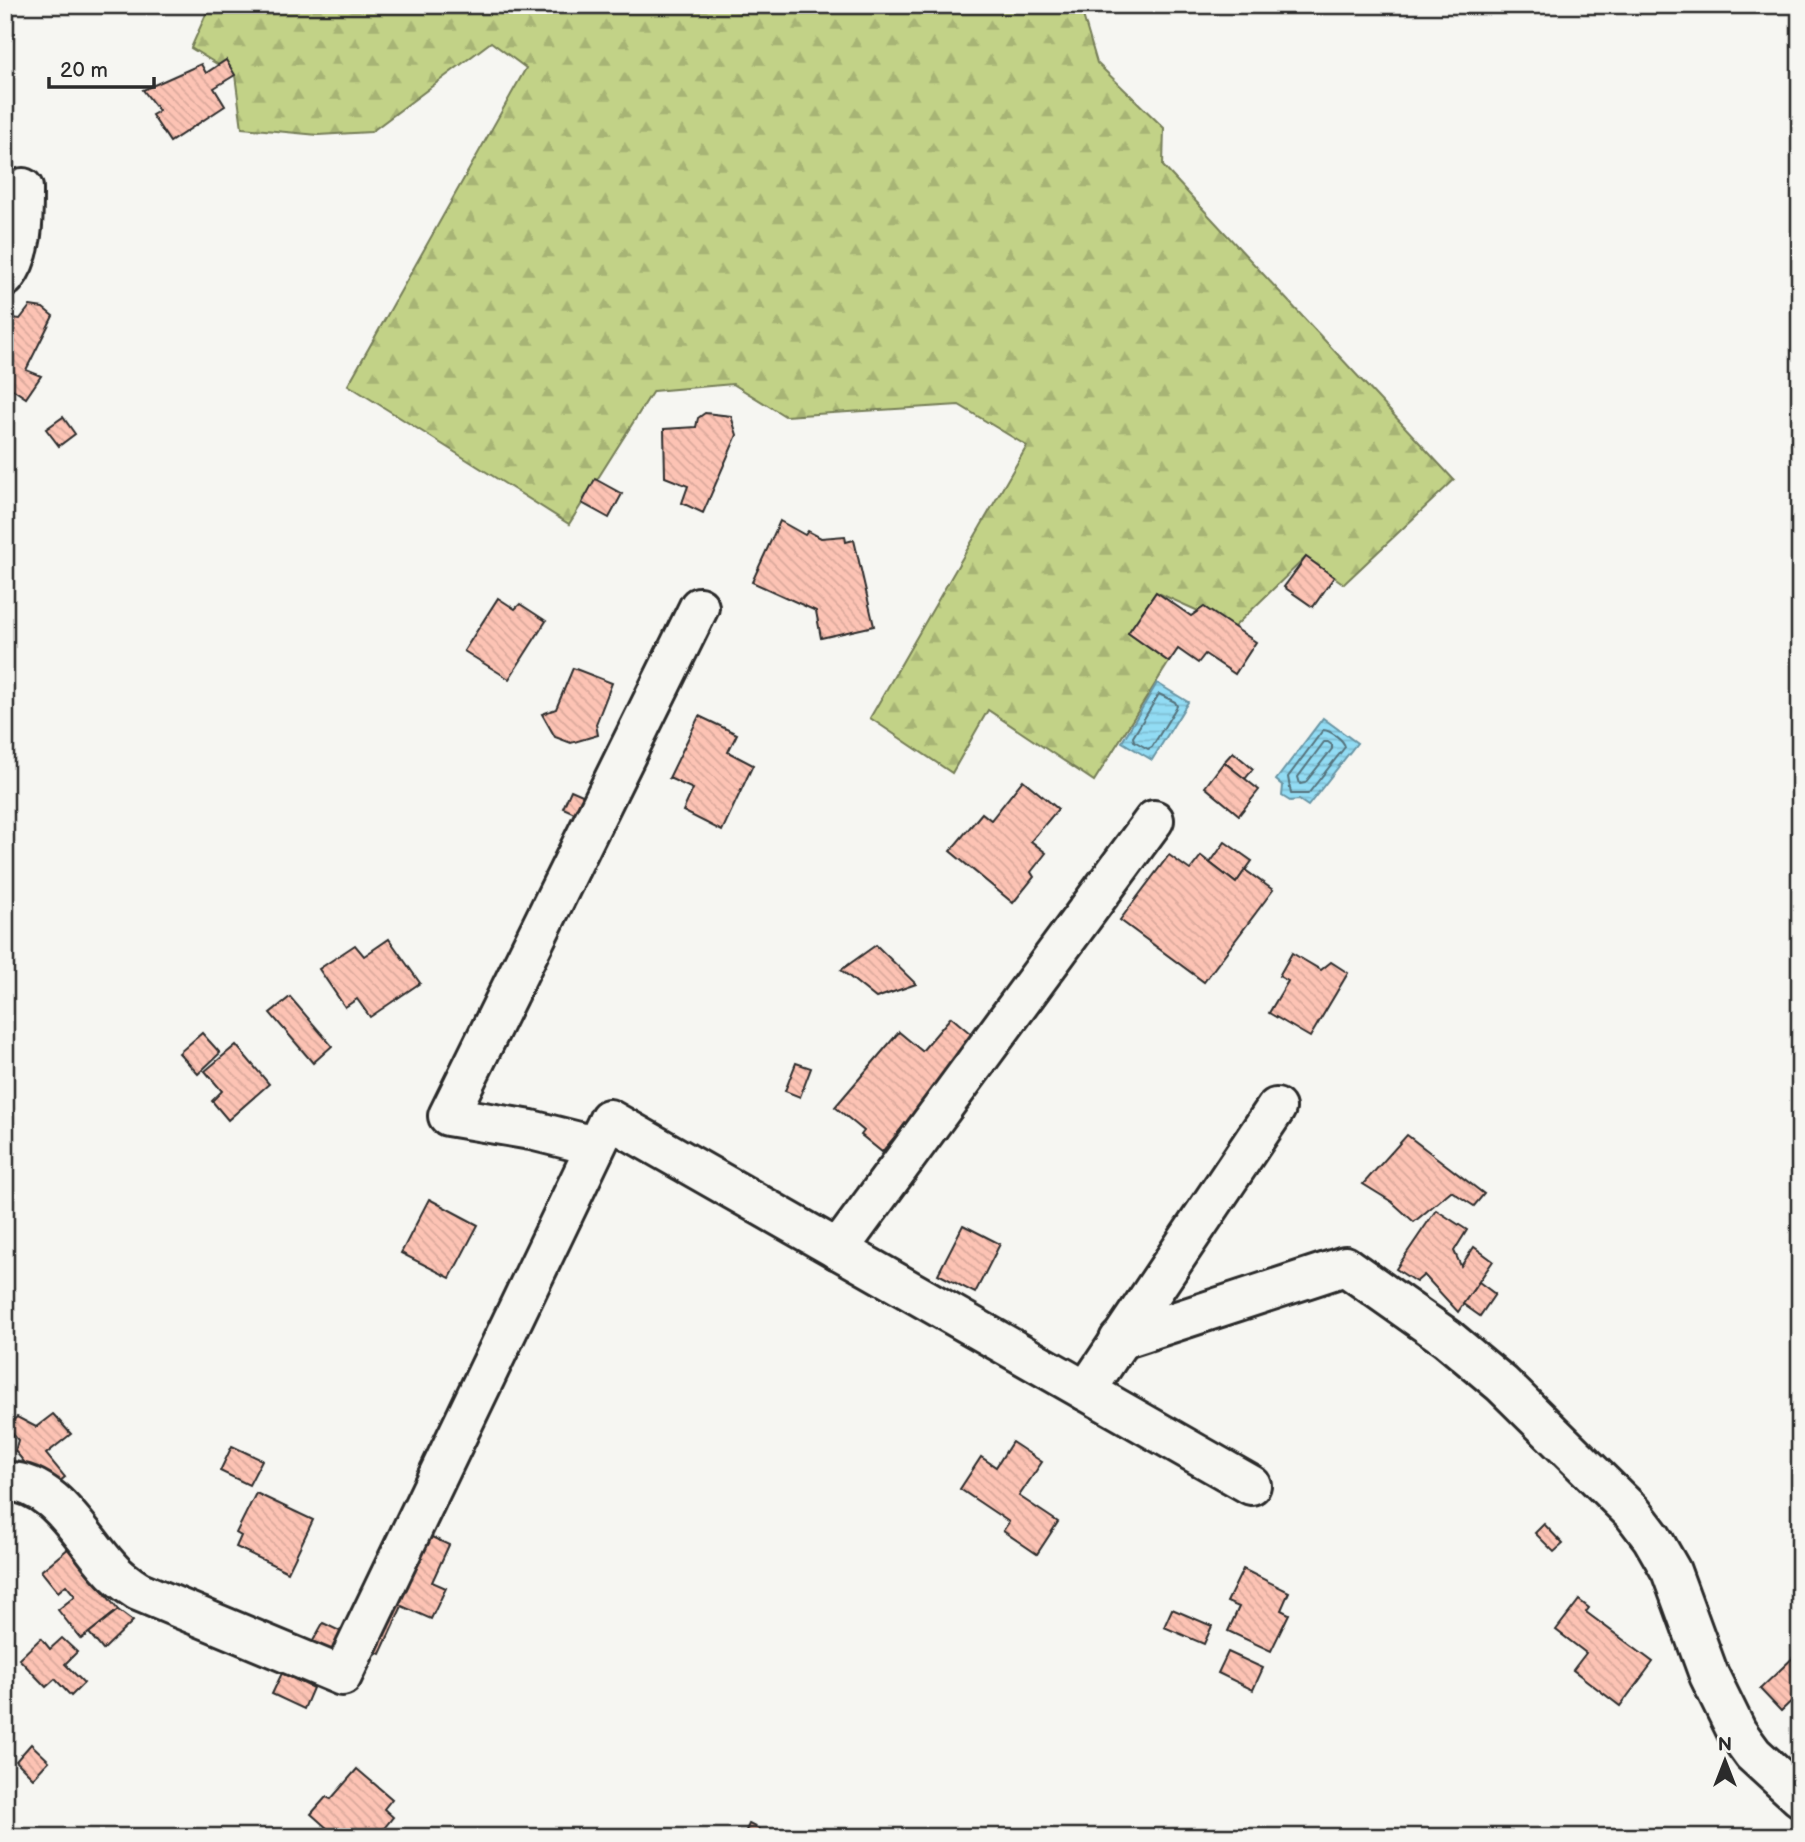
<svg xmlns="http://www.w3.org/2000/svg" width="1805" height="1842" viewBox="0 0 1805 1842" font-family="'Balsamiq Sans',sans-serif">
	<defs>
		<pattern id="forest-firs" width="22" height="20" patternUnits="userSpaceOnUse" patternTransform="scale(1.75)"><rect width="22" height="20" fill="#c2d287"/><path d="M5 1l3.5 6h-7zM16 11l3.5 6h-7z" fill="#a7b475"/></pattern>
		<pattern id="water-rules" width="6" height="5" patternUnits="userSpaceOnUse" patternTransform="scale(1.75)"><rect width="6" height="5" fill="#92dcf4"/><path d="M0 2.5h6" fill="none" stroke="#7ebdd1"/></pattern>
		<pattern id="building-back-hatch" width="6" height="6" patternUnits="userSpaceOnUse" patternTransform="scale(1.75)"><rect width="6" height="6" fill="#fdc3b4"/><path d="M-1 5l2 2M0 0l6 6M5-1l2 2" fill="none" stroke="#d9a89b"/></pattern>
	</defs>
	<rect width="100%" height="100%" fill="#f6f6f2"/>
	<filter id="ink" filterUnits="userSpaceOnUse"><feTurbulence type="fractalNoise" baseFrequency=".0143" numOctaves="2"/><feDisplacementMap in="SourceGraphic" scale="14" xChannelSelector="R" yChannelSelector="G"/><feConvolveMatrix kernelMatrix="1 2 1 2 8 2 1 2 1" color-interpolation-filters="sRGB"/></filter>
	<g filter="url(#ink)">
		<!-- forest -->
		<polygon fill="url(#forest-firs)" stroke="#767e59" stroke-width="2" points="210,5 1080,5 1097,63 1164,128 1163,166 1454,480 1344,584 1306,557 1234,627 1156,592 1128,633 1169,662 1094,781 988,710 952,773 870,718 1027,446 959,405 785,416 733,384 653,391 569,524 348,385 526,68 491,42 371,132 318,135 242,128 235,75 191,48"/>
		<!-- water -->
		<g fill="url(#water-rules)" stroke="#6995a4" stroke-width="2">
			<polygon points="1157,683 1188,702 1152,760 1122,742"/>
			<polygon points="1323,718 1357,743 1308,806 1299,800 1290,801 1282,796 1283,786 1276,780"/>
		</g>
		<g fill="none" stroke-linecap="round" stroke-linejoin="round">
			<!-- shore -->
			<g stroke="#54727b" stroke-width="2">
				<polygon points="1159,694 1175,702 1177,706 1152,747 1148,749 1134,741 1133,737"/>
				<path d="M 1323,730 C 1330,730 1344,740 1345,747 L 1308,794 L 1291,794 L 1288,777 Z"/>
				<polygon points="1328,742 1332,745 1332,749 1305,783 1300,784 1298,777 1324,742"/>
			</g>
		</g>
		<!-- building -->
		<g fill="url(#building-back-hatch)" stroke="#2b2b2b" stroke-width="2">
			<polygon points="226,60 235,75 214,88 225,106 170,142 152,115 159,111 143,90 201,64 206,73"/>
			<polygon points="30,306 43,308 53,316 26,370 41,376 26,398 5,384 5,317 20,319"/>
			<polygon points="705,413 731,416 737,435 703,513 682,503 688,486 665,477 664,429 696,427 698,418"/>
			<polygon points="63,417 75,434 59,446 46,429"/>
			<polygon points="595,479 622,494 609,518 582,503"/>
			<polygon points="780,521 805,535 808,531 821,538 845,536 846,542 854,540 874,626 821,638 816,611 752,582"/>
			<polygon points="1306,557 1334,577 1313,607 1284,587"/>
			<polygon points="1156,592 1191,616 1204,607 1256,642 1235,674 1205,654 1198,663 1178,649 1169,662 1128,633"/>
			<polygon points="498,598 515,609 520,604 546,621 509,679 464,651"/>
			<polygon points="573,668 612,683 596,724 598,735 571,743 555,737 542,714 556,709"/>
			<polygon points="699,716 737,734 728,752 753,765 722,831 683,811 693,789 669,778"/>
			<polygon points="1233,752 1253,769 1245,779 1224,762"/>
			<polygon points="1224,762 1259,790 1239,815 1205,787"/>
			<polygon points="1023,780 1058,809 1031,841 1046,853 1031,872 1034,877 1013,903 950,851 982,813 991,820"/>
			<polygon points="571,790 587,797 579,815 563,808"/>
			<polygon points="1225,842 1252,861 1236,883 1210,863"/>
			<polygon points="1169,855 1190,870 1201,856 1236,883 1245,870 1273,890 1204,982 1120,920"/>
			<polygon points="389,939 420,983 370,1017 357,999 345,1007 319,969 355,945 364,956"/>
			<polygon points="876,945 916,984 876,998 841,970"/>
			<polygon points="1292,953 1321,970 1331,962 1348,973 1310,1037 1269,1013 1288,981 1279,976"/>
			<polygon points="290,997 332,1046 313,1063 270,1013"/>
			<polygon points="951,1017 977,1039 882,1152 861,1135 864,1131 835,1107 899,1032 922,1051"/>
			<polygon points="202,1033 220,1053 198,1074 179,1053"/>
			<polygon points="236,1045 269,1084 228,1120 212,1101 222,1091 205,1071"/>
			<polygon points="796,1063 811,1068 800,1097 785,1091"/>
			<polygon points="1407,1135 1484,1194 1474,1206 1451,1191 1414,1222 1392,1202 1363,1184"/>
			<polygon points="429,1199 478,1225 450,1278 401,1253"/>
			<polygon points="1436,1210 1467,1230 1454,1251 1461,1266 1474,1247 1493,1261 1458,1312 1424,1275 1416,1282 1396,1269"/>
			<polygon points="963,1225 1000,1244 975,1293 938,1274"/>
			<polygon points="1479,1282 1495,1294 1480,1316 1463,1304"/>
			<polygon points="53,1414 71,1434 46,1454 65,1477 48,1491 15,1451 18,1440 6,1426 17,1417 36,1427"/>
			<polygon points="1012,1442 1042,1462 1019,1496 1058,1522 1037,1554 1003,1531 1009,1522 960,1489 981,1457 996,1467"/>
			<polygon points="232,1446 262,1460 249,1485 220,1471"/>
			<polygon points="256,1493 313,1520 288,1572 236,1547 241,1536 236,1533"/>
			<polygon points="1544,1524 1563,1544 1554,1552 1535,1533"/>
			<polygon points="423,1533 449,1545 432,1582 446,1588 431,1619 402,1606 380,1654 361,1645"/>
			<polygon points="69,1548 118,1610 81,1639 58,1610 75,1596 66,1585 58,1592 41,1571"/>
			<polygon points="1243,1569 1289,1592 1281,1610 1289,1614 1271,1651 1228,1631 1239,1607 1227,1602"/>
			<polygon points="1579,1600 1589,1608 1586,1612 1653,1662 1620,1706 1573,1670 1586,1653 1556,1630"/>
			<polygon points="1172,1609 1212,1626 1204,1644 1164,1627"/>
			<polygon points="118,1610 133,1621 103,1650 89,1633"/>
			<polygon points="323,1623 346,1634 333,1660 309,1648"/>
			<polygon points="41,1638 50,1649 62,1638 77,1652 65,1664 84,1683 71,1696 55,1679 46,1687 19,1659"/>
			<polygon points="1800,1651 1800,1693 1781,1711 1760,1689"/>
			<polygon points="1228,1652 1263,1668 1253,1690 1218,1673"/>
			<polygon points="282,1673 313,1688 304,1709 272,1694"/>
			<polygon points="31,1744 49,1761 33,1778 16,1761"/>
			<polygon points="357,1769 392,1799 384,1809 393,1817 377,1837 337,1837 311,1814 326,1797 331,1799"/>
			<polygon points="749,1824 775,1837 743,1837"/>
		</g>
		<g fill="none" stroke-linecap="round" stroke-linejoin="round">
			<defs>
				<g id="minor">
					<path d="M 5,277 C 24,253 23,217 23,188"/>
					<polyline points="595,1146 531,1130 448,1116 699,607"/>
					<polyline points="838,1250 1154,820"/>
					<polyline points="1119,1340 1345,1266 1447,1338 1502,1384 1633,1513 1652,1538 1671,1571 1709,1675 1737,1732 1753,1754 1800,1797"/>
					<polyline points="1086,1391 1276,1108"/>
					<path d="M 5,1482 C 52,1479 81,1536 108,1566 C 117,1577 127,1584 138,1591 L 342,1676 L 609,1119 L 1251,1485"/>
				</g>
			</defs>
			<!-- minor casing -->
			<use href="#minor" stroke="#2b2b2b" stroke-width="44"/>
			<!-- minor -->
			<use href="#minor" stroke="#f6f6f2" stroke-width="38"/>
		</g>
	</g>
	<!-- margin -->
	<rect width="1805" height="1842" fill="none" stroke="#f6f6f2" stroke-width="28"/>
	<rect x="14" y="14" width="1777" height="1814" fill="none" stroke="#2b2b2b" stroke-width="2.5" filter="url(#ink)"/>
	<!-- north arrow -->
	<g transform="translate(1725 1761)" stroke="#f6f6f2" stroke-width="5" paint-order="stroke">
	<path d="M0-5L12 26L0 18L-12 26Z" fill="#2b2b2b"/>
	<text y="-10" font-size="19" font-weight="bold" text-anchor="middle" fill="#2b2b2b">N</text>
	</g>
	<!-- scale -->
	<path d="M49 77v10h105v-10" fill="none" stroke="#2b2b2b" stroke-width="3.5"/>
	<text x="60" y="77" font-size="21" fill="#2b2b2b" stroke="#f6f6f2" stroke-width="5" paint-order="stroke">20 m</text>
</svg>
